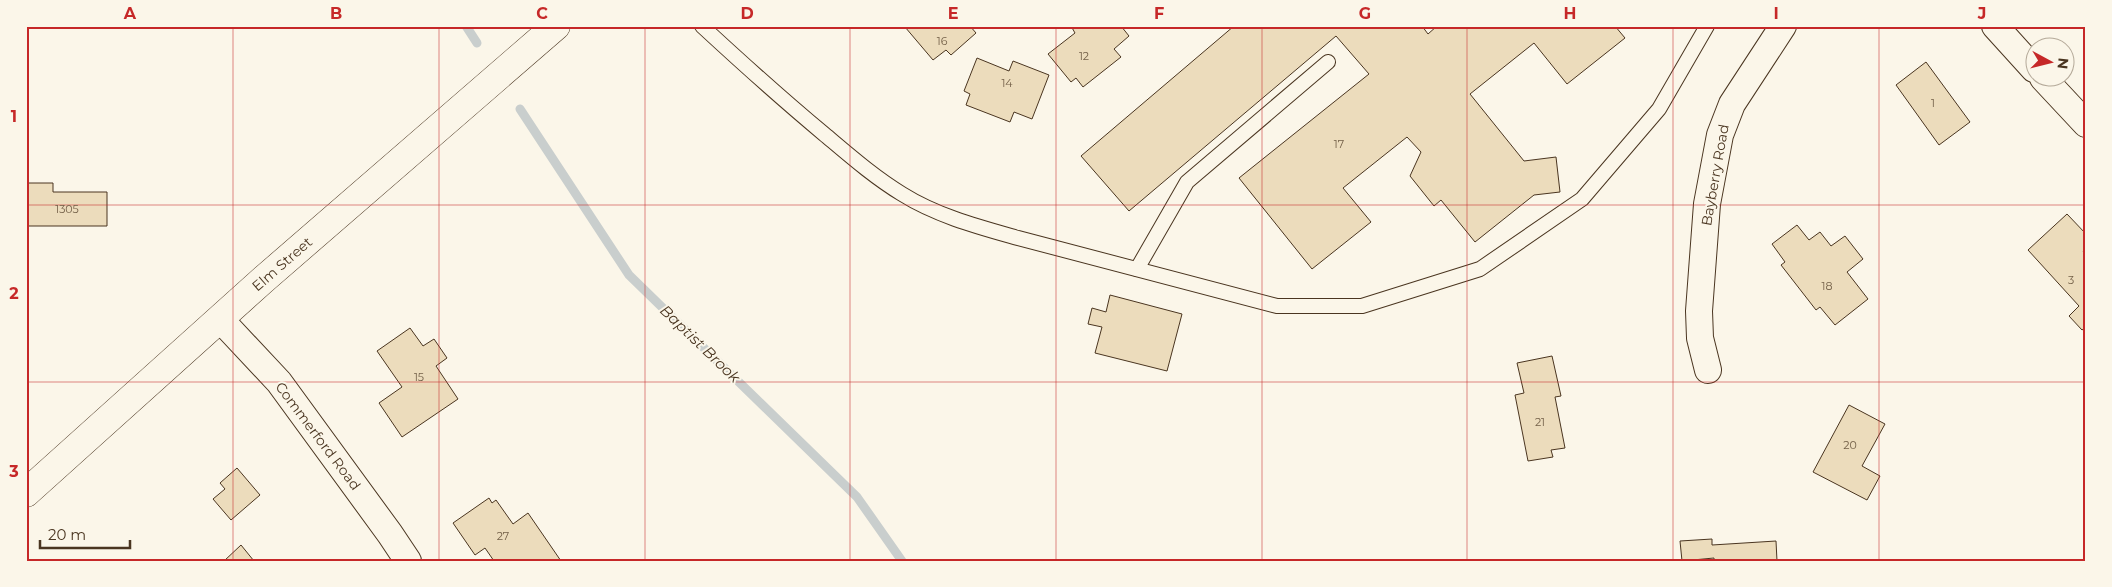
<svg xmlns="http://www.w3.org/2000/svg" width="2112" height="587" viewBox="0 0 2112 587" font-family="Montserrat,sans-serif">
	<rect width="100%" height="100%" fill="#fbf6e9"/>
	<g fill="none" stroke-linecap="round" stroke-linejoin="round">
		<!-- stream -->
		<g stroke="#c9cecd" stroke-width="9">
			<polyline points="466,26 477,43"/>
			<polyline points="520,109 629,275 857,497 902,561"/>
		</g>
	</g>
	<!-- building -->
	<g fill="#ecdcbc" stroke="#4a3520">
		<polygon points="970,26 976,33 951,55 946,50 933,60 905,27"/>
		<polygon points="1071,26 1121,26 1129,36 1114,49 1121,57 1083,87 1076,78 1071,82 1048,54 1075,33"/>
		<polygon points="1234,26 1422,26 1428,34 1437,26 1615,26 1625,38 1567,84 1534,43 1470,94 1524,161 1556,157 1560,192 1534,195 1475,242 1441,200 1434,206 1410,176 1421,152 1407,137 1343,188 1371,222 1312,269 1239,178 1369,74 1336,36 1129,211 1081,156"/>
		<polygon points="977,58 1009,71 1013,61 1049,75 1032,119 1014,112 1010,122 966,105 970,94 964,91"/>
		<polygon points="1926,62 1970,122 1939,145 1896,85"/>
		<polygon points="26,183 53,183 53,192 107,192 107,226 26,226"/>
		<polygon points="2067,214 2086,234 2086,248 2083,251 2086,255 2086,327 2082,330 2069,316 2079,306 2028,250"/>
		<polygon points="1797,225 1809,240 1820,232 1831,246 1845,236 1863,259 1847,272 1868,299 1835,325 1820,307 1816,310 1781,265 1785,262 1772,244"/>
		<polygon points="1110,295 1182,314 1167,371 1095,353 1102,327 1088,324 1092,308 1106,312"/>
		<polygon points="410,328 423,346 434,339 447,358 436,366 458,399 402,437 379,403 402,387 377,351"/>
		<polygon points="1552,356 1561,396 1555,397 1565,448 1551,450 1553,457 1528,461 1515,395 1524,393 1517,363"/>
		<polygon points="1849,405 1885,424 1862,466 1880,476 1867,500 1813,472"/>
		<polygon points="237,468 260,495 231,520 213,499 225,489 220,483"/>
		<polygon points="489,498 492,503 496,500 513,524 528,513 561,561 494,561 485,548 475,555 453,523"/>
		<polygon points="1712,539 1712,545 1776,541 1777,561 1714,561 1714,558 1682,561 1680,541"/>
		<polygon points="241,545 254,561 224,561"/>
	</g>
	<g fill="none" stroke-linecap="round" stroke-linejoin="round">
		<defs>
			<g id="service">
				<path d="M 702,26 C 742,63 782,99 824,134 C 849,155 874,177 902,194 C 937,216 979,227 1018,238 L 1277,306 L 1362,306 L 1480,269 L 1582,199 L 1659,109 L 1707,26"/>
				<polyline points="1137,269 1187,182 1328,62"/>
			</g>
			<g id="minor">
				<polyline points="1995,26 2034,69"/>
				<polyline points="2043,78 2086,124"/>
				<polyline points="220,319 279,382 390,534 408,561"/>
				<polyline points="1708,370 1700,338 1699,311 1707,204 1720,135 1732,104 1783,26"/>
			</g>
			<polyline id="secondary" points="26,493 264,279 556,26"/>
		</defs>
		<!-- service casing -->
		<use href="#service" stroke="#4a3520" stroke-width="16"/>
		<!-- minor casing -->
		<use href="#minor" stroke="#4a3520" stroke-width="28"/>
		<!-- secondary casing -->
		<use href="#secondary" stroke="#4a3520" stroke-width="29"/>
		<!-- service -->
		<use href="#service" stroke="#fbf6e9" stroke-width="14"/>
		<!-- minor -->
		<use href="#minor" stroke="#fbf6e9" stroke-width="26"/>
		<!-- secondary -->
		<use href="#secondary" stroke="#fbf6e9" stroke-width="28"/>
	</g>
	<!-- grid -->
	<path fill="none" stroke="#c62828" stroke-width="1" stroke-opacity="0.55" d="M 233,26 L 233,561M 439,26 L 439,561M 645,26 L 645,561M 850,26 L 850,561M 1056,26 L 1056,561M 1262,26 L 1262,561M 1467,26 L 1467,561M 1673,26 L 1673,561M 1879,26 L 1879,561M 26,205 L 2086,205M 26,382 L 2086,382"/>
	<g text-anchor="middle" stroke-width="4" stroke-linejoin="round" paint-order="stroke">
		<!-- number labels -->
		<g font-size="11" fill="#725f47">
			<text x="942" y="45">16</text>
			<text x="1084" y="60">12</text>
			<text x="1007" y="87">14</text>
			<text x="1933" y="107">1</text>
			<text x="1339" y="148">17</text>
			<text x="67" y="213">1305</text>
			<text x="2071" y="284">3</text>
			<text x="1827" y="290">18</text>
			<text x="419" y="381">15</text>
			<text x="1540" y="426">21</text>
			<text x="1850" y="449">20</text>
			<text x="503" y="540">27</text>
		</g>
		<!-- street labels -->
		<g font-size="14" fill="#4a3520" stroke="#fbf6e9">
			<text transform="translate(1715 175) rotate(-80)" y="5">Bayberry Road</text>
			<text transform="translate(282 264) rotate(-41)" y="5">Elm Street</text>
			<text transform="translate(318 436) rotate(53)" y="5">Commerford Road</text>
		</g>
		<!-- water labels -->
		<g font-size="15" font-style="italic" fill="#4a3520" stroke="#fbf6e9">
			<text transform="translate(700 344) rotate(44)" y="5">Baptist Brook</text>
		</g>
	</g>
	<!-- border -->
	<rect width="2112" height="587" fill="none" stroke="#fbf6e9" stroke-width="55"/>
	<!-- north arrow -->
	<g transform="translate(2050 62) rotate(97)"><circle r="24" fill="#fbf6e9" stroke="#b4a999"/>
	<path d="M0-4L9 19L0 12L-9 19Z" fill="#c62828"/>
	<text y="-8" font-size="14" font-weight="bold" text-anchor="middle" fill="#4a3520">N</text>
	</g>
	<!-- scale -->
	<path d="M40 540v8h90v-8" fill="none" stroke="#4a3520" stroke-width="2.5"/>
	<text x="48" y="540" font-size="15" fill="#4a3520" stroke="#fbf6e9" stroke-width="4" paint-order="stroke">20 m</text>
	<rect x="28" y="28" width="2056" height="532" fill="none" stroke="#c62828" stroke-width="2"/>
	<g font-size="16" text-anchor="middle" font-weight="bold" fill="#c62828">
		<text x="130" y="19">A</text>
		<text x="336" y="19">B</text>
		<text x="542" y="19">C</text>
		<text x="747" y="19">D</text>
		<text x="953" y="19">E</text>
		<text x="1159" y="19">F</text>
		<text x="1365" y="19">G</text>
		<text x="1570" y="19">H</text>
		<text x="1776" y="19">I</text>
		<text x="1982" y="19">J</text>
		<text x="14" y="122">1</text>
		<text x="14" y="299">2</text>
		<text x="14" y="477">3</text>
	</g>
</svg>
